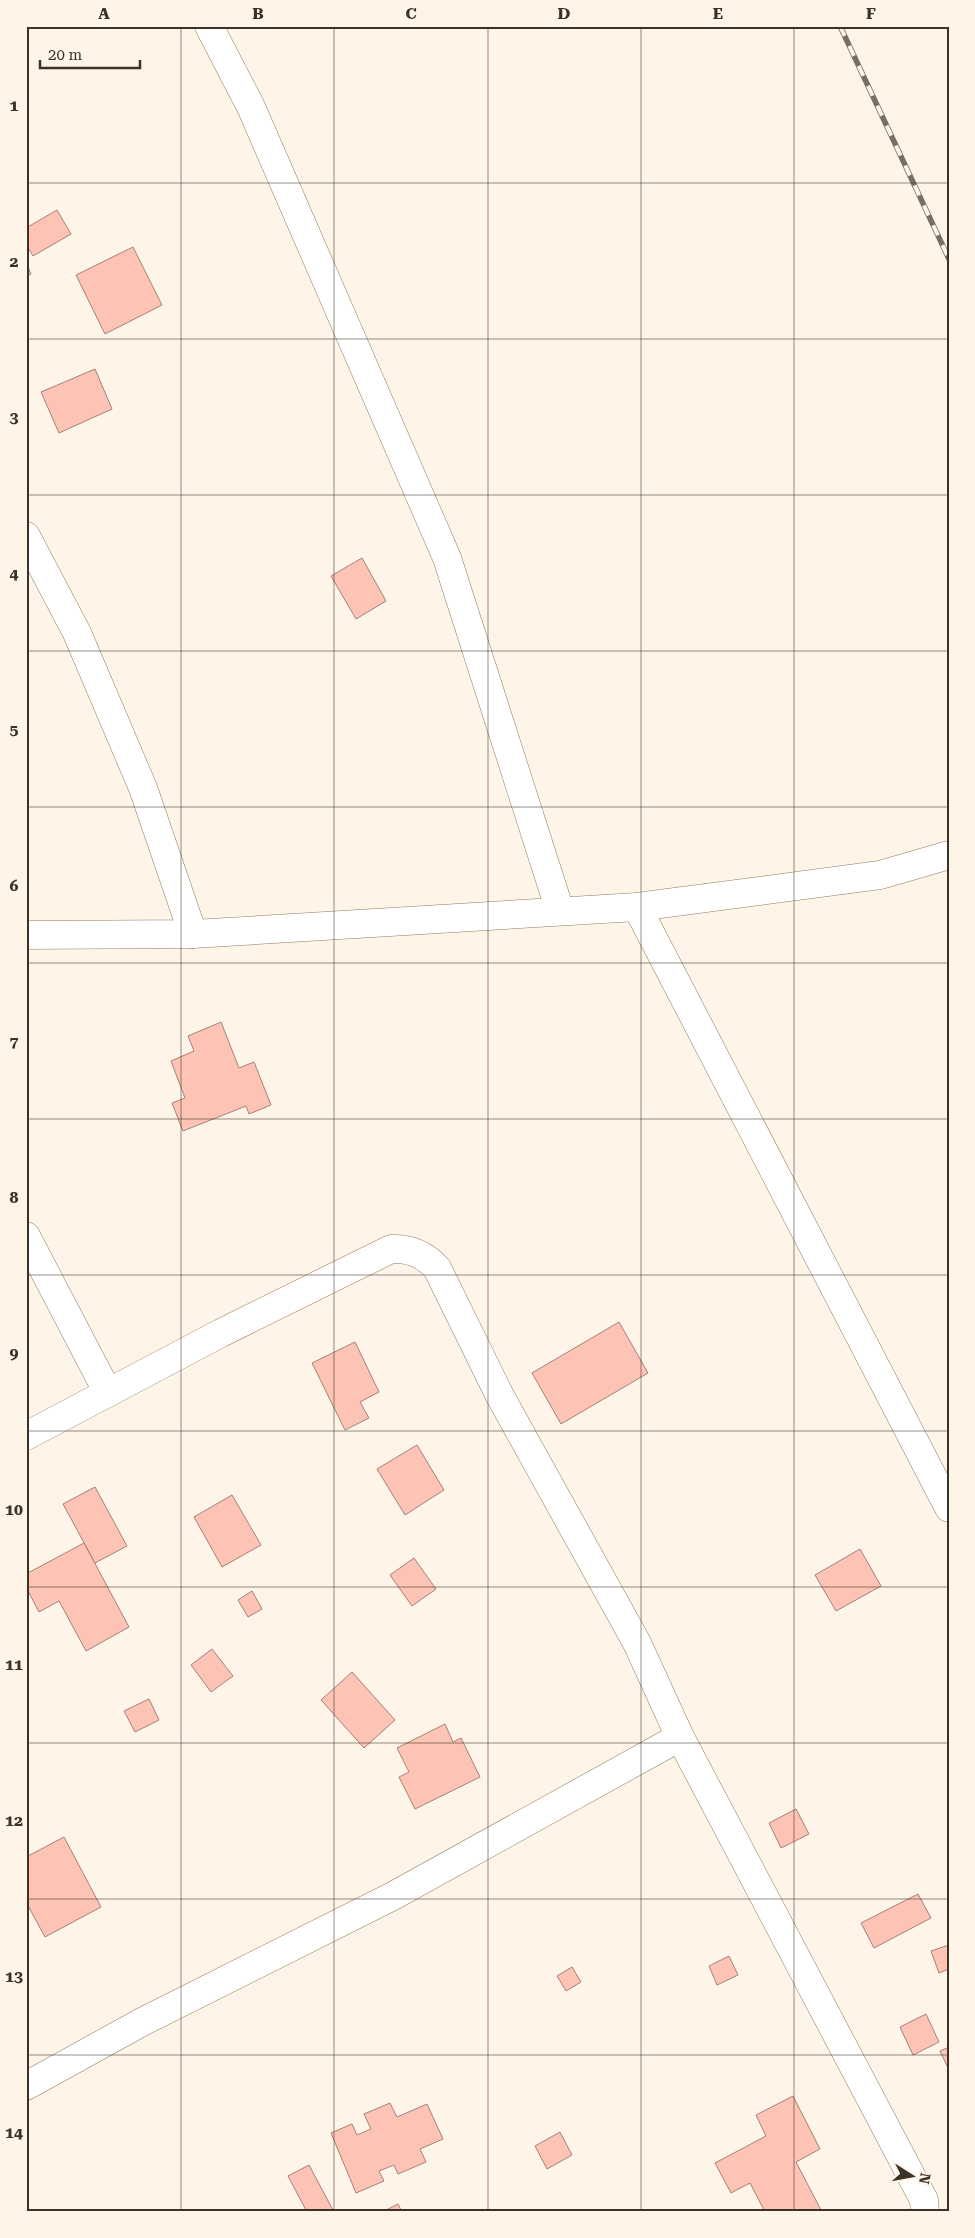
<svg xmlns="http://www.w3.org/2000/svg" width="975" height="2238" viewBox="0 0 975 2238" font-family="'Roboto Serif',serif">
	<rect width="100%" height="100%" fill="#fff4e8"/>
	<!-- building -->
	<g fill="#fdc3b4" stroke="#a68178">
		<polygon points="57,210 71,234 33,256 26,244 26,228"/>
		<polygon points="133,247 162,305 105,334 76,275"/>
		<polygon points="26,262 31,274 26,276"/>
		<polygon points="95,369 112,409 59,433 41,392"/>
		<polygon points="362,558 386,601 356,619 331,576"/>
		<polygon points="221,1022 239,1068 254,1062 271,1105 249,1114 246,1106 183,1131 172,1103 185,1098 171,1061 194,1051 188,1036"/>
		<polygon points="619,1322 648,1373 561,1424 532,1373"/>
		<polygon points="355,1342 379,1392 360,1402 369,1418 345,1430 312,1363"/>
		<polygon points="417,1445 444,1490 405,1515 377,1469"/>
		<polygon points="95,1487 127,1546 95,1563 63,1504"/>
		<polygon points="232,1495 261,1545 222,1567 194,1517"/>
		<polygon points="84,1543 129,1627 86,1651 59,1601 39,1612 26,1587 26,1574"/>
		<polygon points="860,1549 881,1586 836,1611 815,1575"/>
		<polygon points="414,1558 436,1589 412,1606 390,1575"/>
		<polygon points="252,1591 262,1609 248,1617 238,1600"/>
		<polygon points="212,1649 233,1676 211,1692 191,1665"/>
		<polygon points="352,1672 395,1720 364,1748 321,1700"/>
		<polygon points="149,1699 159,1720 135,1732 124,1711"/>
		<polygon points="445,1724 453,1742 461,1738 480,1777 415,1809 399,1777 409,1772 397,1748"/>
		<polygon points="796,1809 809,1834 781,1848 769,1823"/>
		<polygon points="64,1837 101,1907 45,1937 26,1902 26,1857"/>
		<polygon points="918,1894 931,1918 874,1948 861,1923"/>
		<polygon points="949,1945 949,1969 939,1973 931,1951"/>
		<polygon points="729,1956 738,1975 717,1985 709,1966"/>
		<polygon points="572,1967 581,1982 566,1991 557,1976"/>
		<polygon points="926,2014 939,2042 913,2055 900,2027"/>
		<polygon points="949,2047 949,2070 940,2051"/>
		<polygon points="793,2096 820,2149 796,2162 822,2212 765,2212 750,2183 731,2193 715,2163 766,2136 756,2115"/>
		<polygon points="390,2103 397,2117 427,2104 443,2139 420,2149 426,2162 398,2174 394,2165 379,2171 384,2181 356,2193 331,2133 352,2124 357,2135 371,2129 364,2114"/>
		<polygon points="560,2132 572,2155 547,2169 535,2146"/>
		<polygon points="309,2165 334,2212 307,2212 288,2176"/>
		<polygon points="398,2204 402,2212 382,2212"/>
	</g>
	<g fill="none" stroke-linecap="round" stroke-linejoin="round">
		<defs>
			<g id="street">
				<polyline points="209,26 251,107 447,558 560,911"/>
				<polyline points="26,536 77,633 143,788 193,934"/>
				<polyline points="637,907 949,1508"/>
				<polyline points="26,935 193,934 637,907 880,875 949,855"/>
				<polyline points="26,1236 108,1393"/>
				<path d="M 26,1436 L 221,1333 L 391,1249 C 410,1248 424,1254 437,1268 L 500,1396 L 637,1643 L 680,1737 L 924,2200 L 925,2212"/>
				<polyline points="26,2086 142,2022 393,1896 680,1737"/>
			</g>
		</defs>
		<!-- street casing -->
		<use href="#street" stroke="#937b60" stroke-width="29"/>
		<!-- street -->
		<use href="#street" stroke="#fff" stroke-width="28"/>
		<defs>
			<polyline id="rail" points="840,26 949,259"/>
		</defs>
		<!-- rail casing -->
		<use href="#rail" stroke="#796e62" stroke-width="5.5"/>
		<!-- rail -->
		<use href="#rail" stroke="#fff4e8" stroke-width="4" stroke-dasharray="11" stroke-linecap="butt"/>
	</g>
	<!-- grid -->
	<path fill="none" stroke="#3b3125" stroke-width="1" stroke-opacity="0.55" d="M 181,26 L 181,2212M 334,26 L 334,2212M 488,26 L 488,2212M 641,26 L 641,2212M 794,26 L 794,2212M 26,183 L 949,183M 26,339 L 949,339M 26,495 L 949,495M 26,651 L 949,651M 26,807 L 949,807M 26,963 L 949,963M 26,1119 L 949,1119M 26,1275 L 949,1275M 26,1431 L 949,1431M 26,1587 L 949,1587M 26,1743 L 949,1743M 26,1899 L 949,1899M 26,2055 L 949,2055"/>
	<!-- border -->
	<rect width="975" height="2238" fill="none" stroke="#fff4e8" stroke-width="55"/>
	<!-- north arrow -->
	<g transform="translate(912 2176) rotate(101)" stroke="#fff4e8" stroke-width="4" paint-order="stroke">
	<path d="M0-4L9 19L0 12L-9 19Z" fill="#3b3125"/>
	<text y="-8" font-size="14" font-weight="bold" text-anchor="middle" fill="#3b3125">N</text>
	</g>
	<!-- scale -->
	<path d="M40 60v8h100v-8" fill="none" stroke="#3b3125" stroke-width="2.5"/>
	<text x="48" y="60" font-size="15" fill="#3b3125" stroke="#fff4e8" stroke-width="4" paint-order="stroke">20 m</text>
	<rect x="28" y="28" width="920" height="2182" fill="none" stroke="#3b3125" stroke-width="2"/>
	<g font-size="16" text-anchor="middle" font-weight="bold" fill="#3b3125">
		<text x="104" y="19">A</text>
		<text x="258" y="19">B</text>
		<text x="411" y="19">C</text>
		<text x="564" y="19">D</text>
		<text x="718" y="19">E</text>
		<text x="871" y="19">F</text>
		<text x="14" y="111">1</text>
		<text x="14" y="267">2</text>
		<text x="14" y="423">3</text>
		<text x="14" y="579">4</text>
		<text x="14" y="735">5</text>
		<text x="14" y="891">6</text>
		<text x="14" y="1047">7</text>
		<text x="14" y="1203">8</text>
		<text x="14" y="1359">9</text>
		<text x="14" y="1515">10</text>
		<text x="14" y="1670">11</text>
		<text x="14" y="1826">12</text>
		<text x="14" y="1982">13</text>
		<text x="14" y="2138">14</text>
	</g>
</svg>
